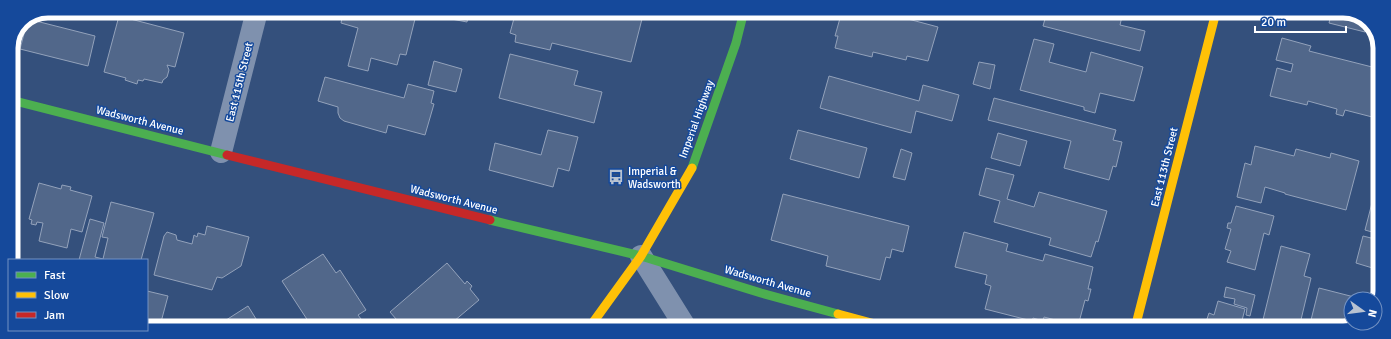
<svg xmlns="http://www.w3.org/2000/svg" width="1391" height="339" viewBox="0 0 1391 339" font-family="Signika,sans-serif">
	<rect width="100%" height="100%" fill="#34507c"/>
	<!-- building -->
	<g fill="#51678a" stroke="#93a2bb">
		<polygon points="170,11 189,11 187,16"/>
		<polygon points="341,11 384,11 415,19 406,55 400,54 397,65 371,58 368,71 348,66 358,28 341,23 342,18 340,14"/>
		<polygon points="443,11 469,11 467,22 441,17"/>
		<polygon points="516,11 629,11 643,15 631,62 552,43 550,50 515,42 516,35 510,33"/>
		<polygon points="842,11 878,11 938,27 928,61 907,56 906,60 873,52 872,57 835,48 838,36 835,36"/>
		<polygon points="955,12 981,12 980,17"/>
		<polygon points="1047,12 1123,12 1120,25 1145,31 1140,51 1043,26"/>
		<polygon points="1317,12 1350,12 1368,22 1365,32 1329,23 1331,15"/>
		<polygon points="119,16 184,33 175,67 167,65 169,70 167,77 163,80 162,83 144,79 143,81 138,80 137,84 125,80 126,78 104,72"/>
		<polygon points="28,19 95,36 88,66 20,49"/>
		<polygon points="1282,38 1311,46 1309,51 1380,69 1380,119 1345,110 1343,116 1336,114 1337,109 1308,101 1307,105 1270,96 1277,68 1291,72 1293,64 1276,60"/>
		<polygon points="1034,39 1054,44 1049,62 1086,72 1091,52 1143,67 1134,101 1100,93 1095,113 1084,110 1084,107 1020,90"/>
		<polygon points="510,54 578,71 574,85 602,92 594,123 499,98"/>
		<polygon points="434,61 462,69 456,92 428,85"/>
		<polygon points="979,62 995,65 990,89 973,84"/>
		<polygon points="829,76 919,101 923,85 959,95 952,121 916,111 911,133 820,108"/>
		<polygon points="325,77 404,98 408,84 434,91 431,103 434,104 425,135 388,125 386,133 344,121 340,118 338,113 338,107 318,101"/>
		<polygon points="994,98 1116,130 1113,140 1122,142 1116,167 1113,166 1109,180 1064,168 1071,141 988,120"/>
		<polygon points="548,130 578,137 569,171 558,168 553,187 489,170 495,143 541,155"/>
		<polygon points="798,130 867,148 859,178 790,159"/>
		<polygon points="998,133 1027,141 1020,166 991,158"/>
		<polygon points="1255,146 1294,156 1296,149 1330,158 1331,153 1359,161 1346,210 1285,194 1285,193 1265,187 1261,203 1237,197 1245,163 1251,165"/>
		<polygon points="901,149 912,153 905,180 893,177"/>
		<polygon points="986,168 1014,175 1007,199 1034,207 1039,192 1107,211 1098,242 1096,241 1091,257 1049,245 1051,238 994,222 1000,201 979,195"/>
		<polygon points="39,183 61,189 62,185 71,187 70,190 92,196 82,232 71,229 67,248 39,241 43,223 37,222 36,225 31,224 32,220 29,219"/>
		<polygon points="783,194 909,226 903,252 892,249 890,258 886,257 880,280 826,266 828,256 771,240"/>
		<polygon points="1373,199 1379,201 1379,234 1365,230"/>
		<polygon points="111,202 154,213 141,260 79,260 90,219 104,223 95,257 103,259 108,238 102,237"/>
		<polygon points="1236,206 1274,216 1269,235 1264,233 1255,270 1227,262 1231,251 1225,249 1231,229 1227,228 1228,223 1231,223"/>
		<polygon points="207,226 249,237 241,266 222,278 217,277 212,290 154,275 164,236 167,232 176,235 177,240 192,244 194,235 197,237 198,233 205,235"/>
		<polygon points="964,232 1008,244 1006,251 1043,261 1045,254 1093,267 1088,289 1091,289 1088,301 1085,300 1078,326 1044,317 1043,321 1033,318 1032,321 985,309 991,286 985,284 987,275 955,267"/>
		<polygon points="1363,236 1379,240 1379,270 1356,263"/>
		<polygon points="1281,246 1310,254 1304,276 1311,278 1299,328 1261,328"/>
		<polygon points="323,254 336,273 340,270 366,310 358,315 367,327 312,327 282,281"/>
		<polygon points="447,263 465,284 467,281 472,286 470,289 479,300 447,327 403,327 390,312"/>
		<polygon points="1226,287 1255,295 1250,316 1246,315 1247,308 1234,304 1235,299 1224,297"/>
		<polygon points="1319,288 1362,299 1351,299 1351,323 1356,324 1343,328 1309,328"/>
		<polygon points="147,291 168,296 161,322 155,321 153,327 147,327"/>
		<polygon points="1218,301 1245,309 1240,328 1204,328 1209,313 1214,315"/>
		<polygon points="248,306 261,327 227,327 223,322"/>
		<polygon points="294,323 297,327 287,327"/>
		<polygon points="376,323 379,327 370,327"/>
	</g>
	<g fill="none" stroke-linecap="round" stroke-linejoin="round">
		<!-- street -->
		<g stroke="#7f91ae" stroke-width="22">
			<polyline points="221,152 257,11"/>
			<polyline points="641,256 686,328"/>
		</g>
		<!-- fast -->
		<g stroke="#4caf50" stroke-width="9">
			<polyline points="11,100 227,155"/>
			<polyline points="692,168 736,43 744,11"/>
			<polyline points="490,220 641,256 761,293 838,314"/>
		</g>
		<!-- slow -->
		<g stroke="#ffc107" stroke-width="9">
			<polyline points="838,314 890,328"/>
			<polyline points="589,328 641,256 692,168"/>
			<polyline points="1135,328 1216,12"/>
		</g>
		<!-- jam -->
		<polyline stroke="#c62828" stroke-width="9" points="227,155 490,220"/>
	</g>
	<!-- icons -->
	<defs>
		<symbol id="bus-bare" viewBox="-9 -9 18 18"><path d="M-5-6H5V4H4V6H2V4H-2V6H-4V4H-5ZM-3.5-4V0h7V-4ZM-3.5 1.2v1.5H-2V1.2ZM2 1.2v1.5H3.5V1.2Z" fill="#b8c2d1" stroke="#15499b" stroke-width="2.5" paint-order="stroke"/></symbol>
	</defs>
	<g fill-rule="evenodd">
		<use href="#bus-bare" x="605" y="166" width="22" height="22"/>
	</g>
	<g text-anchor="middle" stroke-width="3" stroke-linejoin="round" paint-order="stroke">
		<!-- street labels -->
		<g font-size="11" fill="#fff" stroke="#15499b">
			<text transform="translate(239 82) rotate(-76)" y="4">East 115th Street</text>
			<text transform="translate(696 119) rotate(-70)" y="4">Imperial Highway</text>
			<text transform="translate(140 120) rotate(14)" y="4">Wadsworth Avenue</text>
			<text transform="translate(1164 167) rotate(-76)" y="4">East 113th Street</text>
			<text transform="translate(454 199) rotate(14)" y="4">Wadsworth Avenue</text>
			<text transform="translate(768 281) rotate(16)" y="4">Wadsworth Avenue</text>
		</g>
		<!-- poi labels -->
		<g font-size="11" fill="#fff" stroke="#15499b" text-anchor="start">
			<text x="628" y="175">Imperial &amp;<tspan x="628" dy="13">Wadsworth</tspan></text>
		</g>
	</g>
	<!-- crop -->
	<path d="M0 0H1391V339H0ZM48 18H1343A30 30 0 0 1 1373 48V291A30 30 0 0 1 1343 321H48A30 30 0 0 1 18 291V48A30 30 0 0 1 48 18Z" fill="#15499b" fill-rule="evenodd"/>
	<path fill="none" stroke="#fff" stroke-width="5" d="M48 18H1343A30 30 0 0 1 1373 48V291A30 30 0 0 1 1343 321H48A30 30 0 0 1 18 291V48A30 30 0 0 1 48 18Z"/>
	<!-- legend -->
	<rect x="8" y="259" width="140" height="72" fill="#15499b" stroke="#7392c3"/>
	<rect x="16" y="272" width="20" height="6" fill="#4caf50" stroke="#7392c3"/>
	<text x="44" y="279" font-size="12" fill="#ffffff">Fast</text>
	<rect x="16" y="292" width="20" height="6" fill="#ffc107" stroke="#7392c3"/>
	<text x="44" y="299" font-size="12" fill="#ffffff">Slow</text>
	<rect x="16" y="312" width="20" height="6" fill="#c62828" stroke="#7392c3"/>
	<text x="44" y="319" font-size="12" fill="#ffffff">Jam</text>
	<!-- north arrow -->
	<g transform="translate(1363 311) rotate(104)"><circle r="19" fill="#15499b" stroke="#7392c3"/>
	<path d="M0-3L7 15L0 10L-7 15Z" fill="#b8c2d1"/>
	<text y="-6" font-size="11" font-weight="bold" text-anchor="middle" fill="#ffffff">N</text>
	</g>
	<!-- scale -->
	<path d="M1255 26v6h91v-6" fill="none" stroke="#ffffff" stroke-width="2"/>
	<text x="1261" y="26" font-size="12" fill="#ffffff" stroke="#15499b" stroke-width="3" paint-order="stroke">20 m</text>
</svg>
